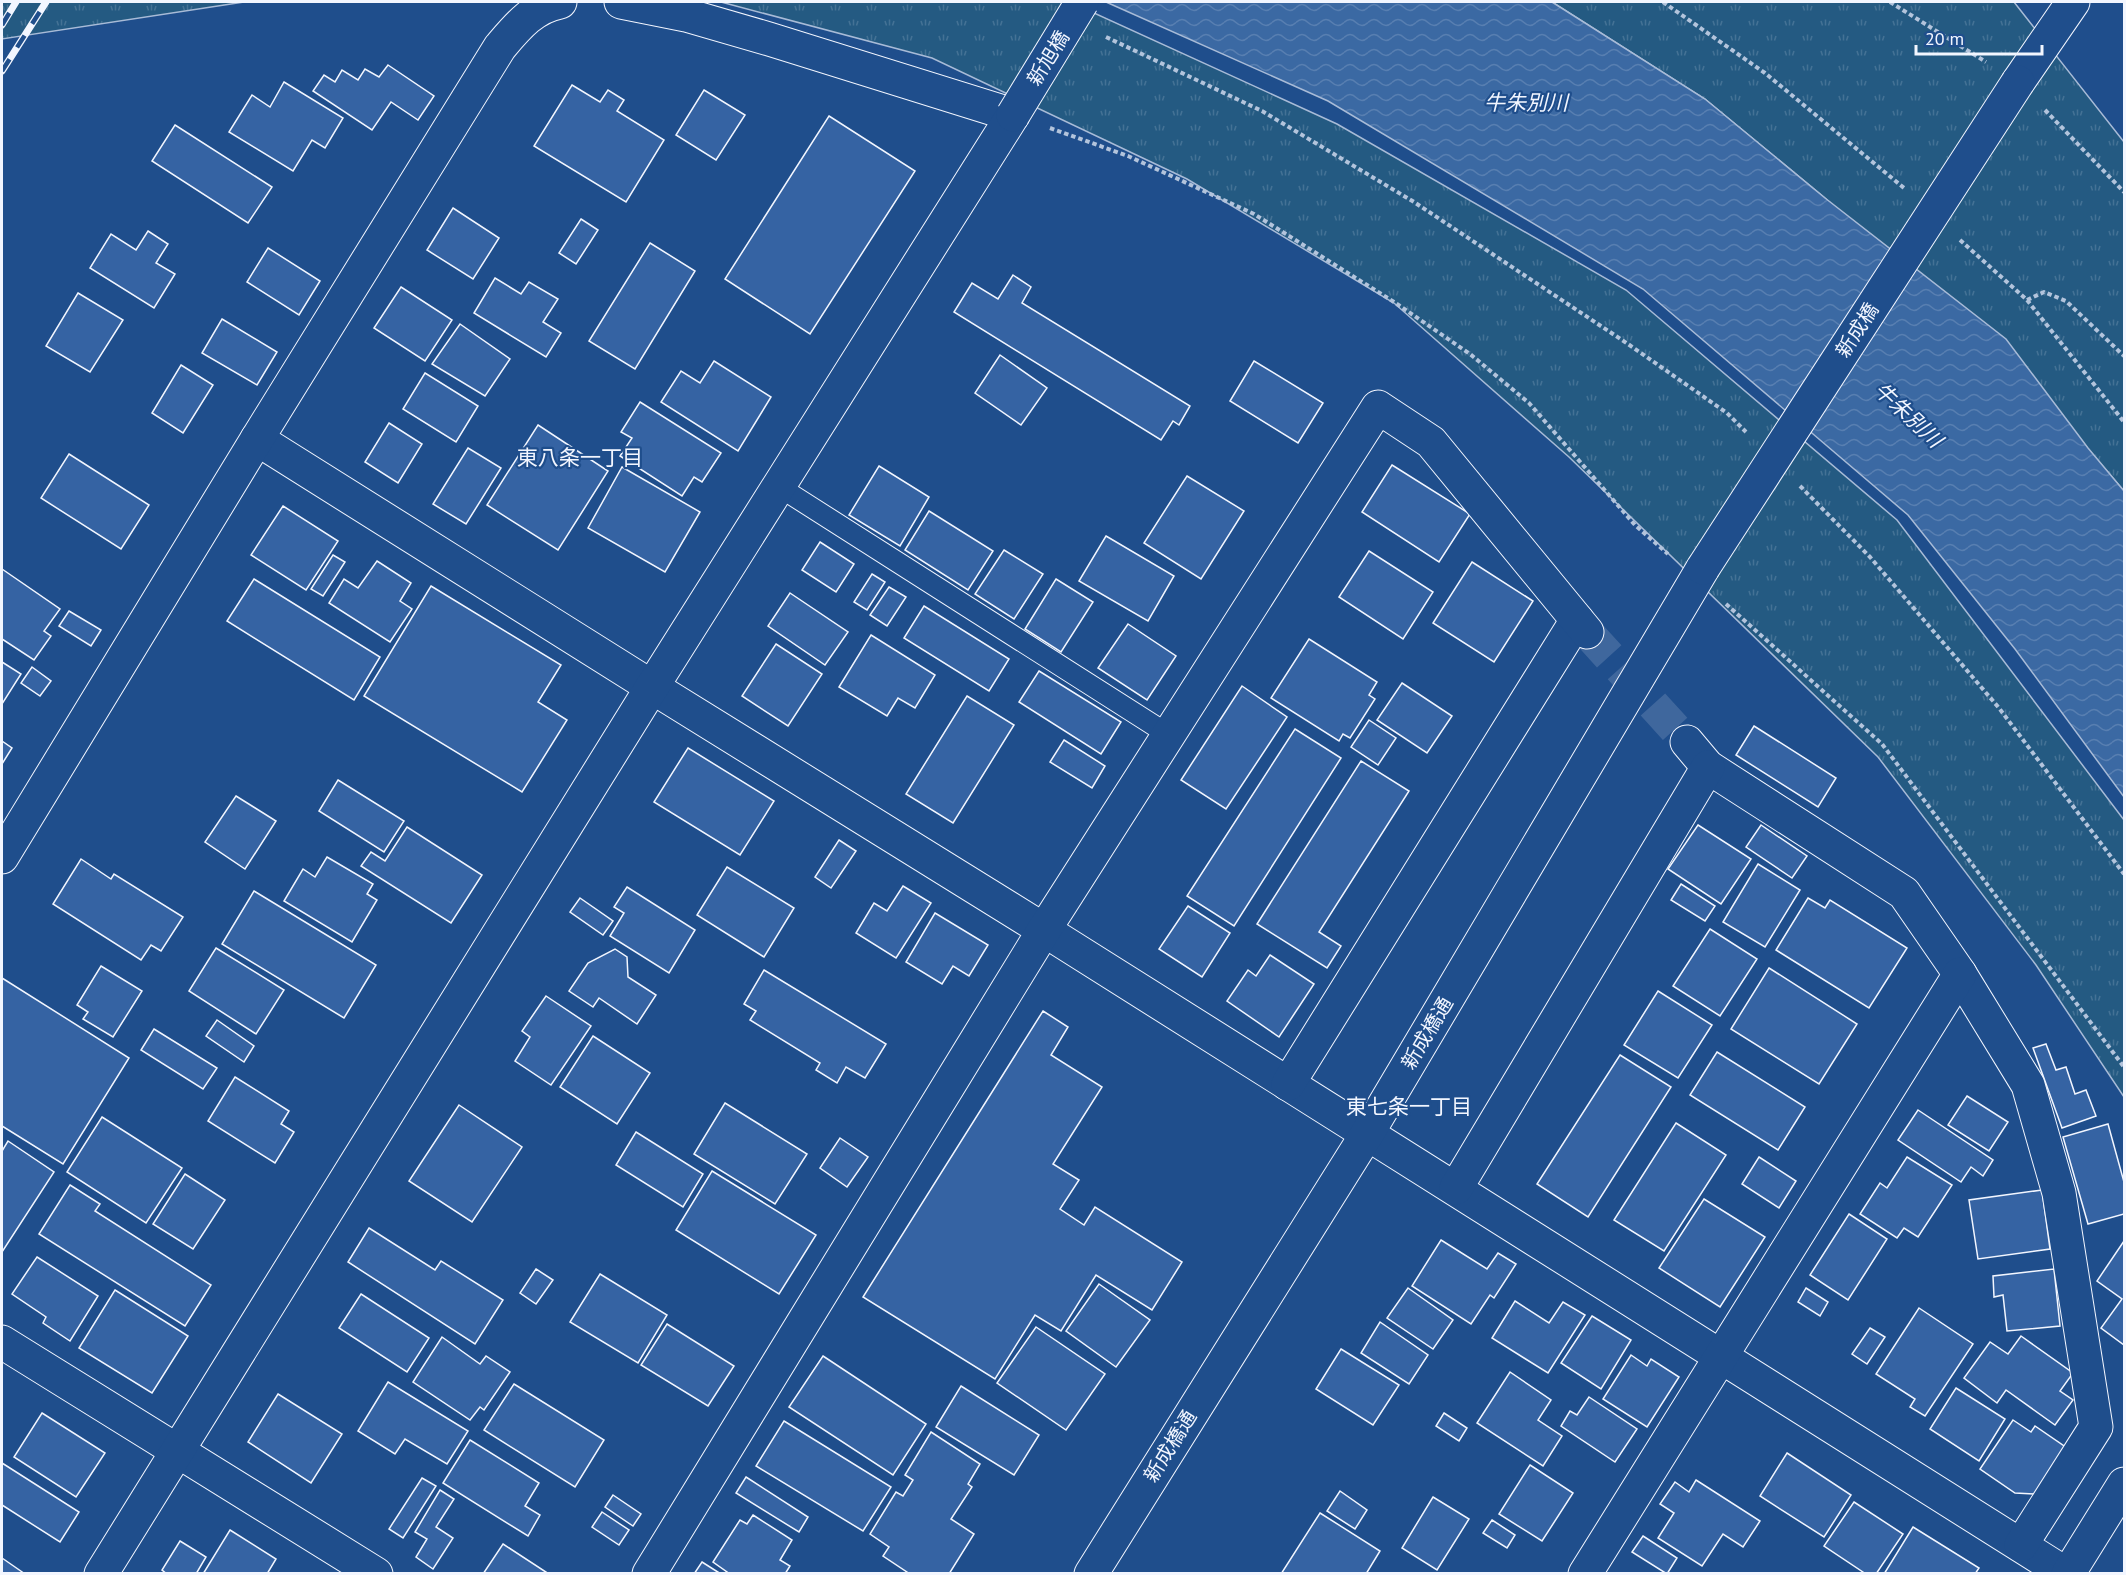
<svg xmlns="http://www.w3.org/2000/svg" width="2126" height="1575" viewBox="0 0 2126 1575" font-family="'PT Sans','Noto Sans JP',sans-serif">
	<defs>
		<pattern id="grass-tufts" width="24" height="20" patternUnits="userSpaceOnUse" patternTransform="scale(1.5)"><rect width="24" height="20" fill="#245a82"/><path d="M3 7l-1-3M5 7V3M7 7l1-3M15 17l-1-3M17 17v-4M19 17l1-3" fill="none" stroke="#447295"/></pattern>
		<pattern id="water-waves" width="16" height="10" patternUnits="userSpaceOnUse" patternTransform="scale(1.5)"><rect width="16" height="10" fill="#3b69a3"/><path d="M0 5q4-4 8 0t8 0" fill="none" stroke="#587fb1"/></pattern>
	</defs>
	<rect width="100%" height="100%" fill="#1f4e8c"/>
	<!-- grass -->
	<g fill="url(#grass-tufts)" stroke="#a8bbd7" stroke-width="1.5">
		<polygon points="2,2 244,2 2,39"/>
		<polygon points="721,2 1070,2 1337,124 1626,290 1897,520 2124,820 2124,1097 2036,965 1878,757 1569,457 1394,303 1187,179 932,58"/>
		<polygon points="1552,2 2014,2 2124,142 2124,491 2088,449 1825,198 1705,99"/>
	</g>
	<!-- water -->
	<polygon fill="url(#water-waves)" stroke="#a8bbd7" stroke-width="1.5" points="1106,2 1552,2 1705,99 1825,198 2006,339 2088,448 2124,491 2124,797 2015,649 1908,515 1643,289 1328,101"/>
	<!-- building -->
	<g fill="#3563a3" stroke="#f2f6ff" stroke-width="1.5">
		<polygon points="388,65 434,96 418,120 391,102 372,130 313,91 324,75 335,82 342,70 358,80 365,69 379,77"/>
		<polygon points="284,82 343,118 325,148 312,140 293,171 229,132 252,95 270,107"/>
		<polygon points="572,85 600,102 608,90 624,100 617,111 664,140 626,202 534,146"/>
		<polygon points="704,90 745,115 716,160 676,135"/>
		<polygon points="829,116 915,171 810,334 725,279"/>
		<polygon points="175,125 272,187 248,223 152,161"/>
		<polygon points="453,208 499,238 473,279 427,250"/>
		<polygon points="581,219 598,230 576,264 559,253"/>
		<polygon points="148,231 168,244 156,263 175,274 154,308 90,268 111,234 136,250"/>
		<polygon points="650,243 695,271 635,369 589,341"/>
		<polygon points="268,248 320,281 299,315 247,282"/>
		<polygon points="1013,275 1031,287 1022,303 1190,406 1179,425 1173,421 1161,440 954,312 972,283 998,299"/>
		<polygon points="495,278 521,294 529,282 558,299 543,322 561,333 546,357 474,313"/>
		<polygon points="401,287 452,320 425,361 374,328"/>
		<polygon points="78,293 123,320 90,372 46,346"/>
		<polygon points="222,319 277,352 257,385 202,353"/>
		<polygon points="460,324 510,359 485,396 432,364"/>
		<polygon points="1000,355 1047,388 1021,425 975,393"/>
		<polygon points="714,361 771,397 738,451 661,402 681,371 700,383"/>
		<polygon points="1254,361 1323,403 1298,443 1230,401"/>
		<polygon points="181,365 213,385 183,433 152,413"/>
		<polygon points="425,373 478,406 456,442 403,409"/>
		<polygon points="640,402 721,453 702,482 694,477 682,496 620,456 632,438 621,432"/>
		<polygon points="389,423 422,444 398,483 365,462"/>
		<polygon points="538,425 608,471 558,550 487,505"/>
		<polygon points="468,448 501,468 466,524 433,504"/>
		<polygon points="69,454 149,505 121,549 41,498"/>
		<polygon points="1392,465 1470,514 1439,562 1362,512"/>
		<polygon points="879,466 929,497 900,546 849,515"/>
		<polygon points="622,467 700,512 665,572 588,528"/>
		<polygon points="1187,476 1244,511 1201,579 1144,543"/>
		<polygon points="283,506 338,541 306,590 251,555"/>
		<polygon points="929,511 993,551 968,590 905,550"/>
		<polygon points="1106,536 1174,576 1148,621 1079,581"/>
		<polygon points="820,542 854,564 836,592 802,570"/>
		<polygon points="1004,550 1043,574 1014,619 975,594"/>
		<polygon points="1369,551 1433,592 1403,639 1339,597"/>
		<polygon points="333,555 345,562 323,596 311,589"/>
		<polygon points="377,561 411,583 400,601 412,609 390,642 329,603 344,579 358,588"/>
		<polygon points="1472,562 1533,601 1494,662 1433,623"/>
		<polygon points="2,569 60,609 44,631 51,636 34,660 2,639"/>
		<polygon points="872,574 885,582 867,610 854,602"/>
		<polygon points="254,579 380,657 354,700 227,621"/>
		<polygon points="1056,579 1093,602 1061,652 1025,629"/>
		<polygon points="431,586 561,665 538,702 567,720 522,792 364,696"/>
		<polygon points="889,587 906,597 887,626 870,615"/>
		<polygon points="790,593 848,632 825,665 768,626"/>
		<polygon points="924,606 1009,659 989,691 904,638"/>
		<polygon points="69,611 101,630 91,646 59,626"/>
		<polygon points="1128,624 1176,656 1147,700 1098,668"/>
		<polygon points="871,635 935,675 915,708 898,698 887,716 839,687"/>
		<polygon points="1309,639 1377,682 1369,695 1375,699 1350,738 1343,734 1339,741 1271,698"/>
		<polygon points="776,644 822,674 788,726 742,696"/>
		<polygon points="2,662 21,674 2,704"/>
		<polygon points="32,667 51,681 40,696 21,683"/>
		<polygon points="1039,671 1121,722 1101,754 1019,702"/>
		<polygon points="1402,683 1452,716 1427,753 1377,720"/>
		<polygon points="1242,686 1287,717 1226,809 1181,780"/>
		<polygon points="967,696 1014,725 953,823 906,794"/>
		<polygon points="1369,720 1396,738 1378,765 1351,747"/>
		<polygon points="1754,726 1836,778 1818,807 1736,755"/>
		<polygon points="1295,729 1341,758 1234,926 1187,896"/>
		<polygon points="1064,740 1105,766 1092,788 1050,762"/>
		<polygon points="2,741 12,748 2,764"/>
		<polygon points="688,748 774,801 740,855 654,802"/>
		<polygon points="1361,761 1409,791 1319,932 1341,946 1327,968 1257,924"/>
		<polygon points="338,780 404,821 384,852 319,811"/>
		<polygon points="236,796 276,821 245,869 205,842"/>
		<polygon points="1698,825 1751,859 1721,904 1668,869"/>
		<polygon points="1761,825 1807,856 1792,878 1746,847"/>
		<polygon points="407,827 482,875 451,923 361,866 371,852 385,861"/>
		<polygon points="839,840 856,851 831,888 815,877"/>
		<polygon points="327,857 373,884 367,894 377,900 352,942 284,901 303,869 315,877"/>
		<polygon points="81,859 111,879 114,874 183,917 161,951 151,945 141,960 53,904"/>
		<polygon points="1758,864 1800,890 1765,947 1723,922"/>
		<polygon points="727,867 794,908 764,957 697,915"/>
		<polygon points="1681,884 1715,906 1705,921 1671,900"/>
		<polygon points="903,886 931,903 896,958 856,933 874,903 887,911"/>
		<polygon points="627,887 695,930 669,973 610,936 624,913 614,907"/>
		<polygon points="254,891 376,965 344,1018 222,944"/>
		<polygon points="580,898 613,921 603,935 570,912"/>
		<polygon points="1808,898 1825,908 1830,900 1907,948 1869,1008 1776,950"/>
		<polygon points="1188,906 1230,933 1202,977 1159,949"/>
		<polygon points="935,913 988,945 969,976 953,966 942,984 906,962"/>
		<polygon points="1710,929 1757,959 1720,1016 1673,986"/>
		<polygon points="216,948 284,990 256,1034 189,991"/>
		<polygon points="615,949 627,957 628,977 656,995 637,1024 599,998 593,1007 569,991 588,963"/>
		<polygon points="1270,955 1314,984 1279,1037 1227,1001 1248,970 1256,976"/>
		<polygon points="101,966 142,991 113,1037 83,1019 88,1012 77,1005"/>
		<polygon points="1769,968 1857,1024 1819,1084 1731,1029"/>
		<polygon points="764,970 886,1044 865,1078 846,1067 837,1083 816,1070 820,1063 750,1020 756,1011 744,1004"/>
		<polygon points="2,978 129,1058 63,1164 2,1126"/>
		<polygon points="1658,991 1712,1025 1678,1078 1624,1045"/>
		<polygon points="546,996 591,1026 551,1085 515,1061 530,1037 522,1031"/>
		<polygon points="1043,1011 1068,1027 1051,1055 1102,1087 1053,1164 1079,1180 1060,1209 1084,1225 1095,1207 1182,1262 1152,1310 1096,1275 1061,1331 1035,1315 995,1379 863,1297"/>
		<polygon points="217,1020 254,1046 244,1062 206,1036"/>
		<polygon points="154,1029 217,1068 203,1089 141,1050"/>
		<polygon points="593,1036 650,1073 617,1124 560,1087"/>
		<polygon points="2046,1044 2056,1070 2066,1067 2075,1094 2086,1090 2096,1116 2062,1128 2033,1048"/>
		<polygon points="1717,1052 1805,1107 1778,1150 1690,1095"/>
		<polygon points="1620,1055 1671,1087 1588,1217 1537,1184"/>
		<polygon points="235,1077 289,1111 281,1124 294,1132 275,1163 208,1121"/>
		<polygon points="1967,1096 2008,1122 1989,1151 1948,1125"/>
		<polygon points="725,1103 807,1154 775,1204 694,1154"/>
		<polygon points="459,1105 522,1147 472,1222 409,1181"/>
		<polygon points="1918,1110 1993,1160 1983,1176 1971,1167 1961,1182 1898,1140"/>
		<polygon points="102,1117 182,1168 146,1223 67,1172"/>
		<polygon points="1676,1123 1726,1155 1664,1251 1614,1220"/>
		<polygon points="2108,1124 2124,1182 2124,1214 2088,1224 2063,1137"/>
		<polygon points="636,1132 703,1174 683,1207 616,1165"/>
		<polygon points="840,1138 868,1157 847,1187 820,1168"/>
		<polygon points="8,1141 54,1172 2,1252 2,1151"/>
		<polygon points="1759,1157 1796,1181 1779,1208 1742,1184"/>
		<polygon points="1907,1157 1952,1185 1918,1237 1904,1228 1897,1238 1860,1214 1880,1183 1887,1188"/>
		<polygon points="712,1171 816,1235 779,1294 676,1230"/>
		<polygon points="185,1174 225,1200 193,1249 153,1224"/>
		<polygon points="70,1185 100,1204 95,1211 211,1285 185,1326 39,1234"/>
		<polygon points="2042,1190 2050,1249 1978,1259 1969,1200"/>
		<polygon points="1704,1199 1765,1237 1720,1307 1659,1268"/>
		<polygon points="1849,1214 1887,1239 1848,1300 1810,1275"/>
		<polygon points="369,1228 435,1270 441,1261 503,1300 475,1344 348,1262"/>
		<polygon points="1441,1240 1487,1269 1498,1253 1516,1264 1494,1298 1490,1295 1471,1324 1412,1286"/>
		<polygon points="2124,1241 2124,1345 2101,1328 2122,1299 2097,1281"/>
		<polygon points="37,1257 98,1296 70,1341 43,1323 46,1317 12,1294"/>
		<polygon points="536,1269 553,1280 536,1304 520,1293"/>
		<polygon points="2054,1269 2060,1326 2007,1331 2003,1295 1994,1297 1993,1276"/>
		<polygon points="600,1274 667,1315 638,1363 570,1322"/>
		<polygon points="1099,1284 1150,1320 1116,1367 1066,1331"/>
		<polygon points="1408,1288 1453,1320 1433,1349 1387,1318"/>
		<polygon points="1806,1288 1828,1302 1820,1316 1798,1302"/>
		<polygon points="115,1290 188,1336 152,1393 79,1348"/>
		<polygon points="361,1294 429,1338 407,1372 339,1328"/>
		<polygon points="1515,1301 1549,1323 1563,1302 1585,1315 1548,1373 1492,1338"/>
		<polygon points="1919,1308 1973,1344 1925,1416 1910,1407 1915,1399 1876,1374"/>
		<polygon points="1592,1316 1631,1340 1601,1389 1561,1363"/>
		<polygon points="1380,1322 1428,1355 1409,1384 1361,1353"/>
		<polygon points="667,1324 734,1366 708,1406 641,1365"/>
		<polygon points="1036,1327 1105,1374 1066,1430 997,1383"/>
		<polygon points="1870,1328 1885,1337 1867,1364 1852,1354"/>
		<polygon points="2021,1336 2073,1373 2060,1391 2073,1400 2055,1425 2006,1390 1997,1403 1964,1378 1990,1342 2008,1354"/>
		<polygon points="442,1337 480,1364 486,1356 510,1372 484,1410 480,1407 470,1420 413,1382"/>
		<polygon points="1341,1349 1399,1385 1373,1425 1316,1389"/>
		<polygon points="1631,1355 1647,1366 1651,1359 1679,1377 1647,1427 1603,1399"/>
		<polygon points="823,1356 926,1424 893,1475 789,1407"/>
		<polygon points="1510,1372 1551,1400 1538,1420 1562,1436 1543,1466 1477,1423"/>
		<polygon points="388,1382 468,1431 447,1464 405,1439 395,1454 358,1431"/>
		<polygon points="514,1384 604,1440 575,1487 484,1430"/>
		<polygon points="961,1386 1039,1435 1014,1475 936,1427"/>
		<polygon points="1956,1388 2005,1419 1979,1461 1930,1429"/>
		<polygon points="278,1394 342,1434 311,1483 248,1442"/>
		<polygon points="1589,1397 1637,1429 1615,1462 1561,1426 1570,1411 1577,1415"/>
		<polygon points="42,1413 105,1453 76,1497 14,1457"/>
		<polygon points="1444,1413 1467,1428 1459,1441 1436,1426"/>
		<polygon points="2013,1420 2031,1432 2035,1426 2067,1448 2036,1494 2015,1493 1980,1469"/>
		<polygon points="784,1421 891,1487 863,1531 756,1466"/>
		<polygon points="931,1432 980,1464 968,1484 972,1487 951,1519 974,1534 949,1574 910,1574 883,1556 889,1547 870,1534 896,1492 903,1496 913,1480 905,1475"/>
		<polygon points="470,1440 539,1483 525,1506 540,1515 528,1536 443,1483"/>
		<polygon points="1787,1453 1851,1495 1824,1537 1760,1496"/>
		<polygon points="2,1463 79,1512 60,1542 2,1505"/>
		<polygon points="1530,1465 1573,1493 1542,1541 1499,1514"/>
		<polygon points="746,1477 808,1517 799,1532 736,1493"/>
		<polygon points="422,1478 436,1486 403,1538 389,1529"/>
		<polygon points="1696,1480 1760,1521 1743,1547 1723,1534 1702,1566 1658,1538 1674,1513 1660,1504 1675,1482 1689,1492"/>
		<polygon points="440,1490 454,1499 436,1527 453,1538 433,1569 416,1557 427,1539 415,1532"/>
		<polygon points="1340,1491 1367,1510 1355,1529 1327,1511"/>
		<polygon points="613,1495 641,1514 633,1526 605,1507"/>
		<polygon points="1433,1497 1469,1519 1437,1570 1402,1548"/>
		<polygon points="1854,1502 1903,1534 1876,1574 1866,1574 1824,1546"/>
		<polygon points="602,1512 629,1530 619,1545 592,1527"/>
		<polygon points="1320,1513 1380,1551 1366,1574 1281,1574"/>
		<polygon points="753,1515 792,1540 780,1560 790,1566 785,1574 730,1574 713,1562 740,1520 747,1524"/>
		<polygon points="1492,1520 1515,1535 1507,1548 1483,1533"/>
		<polygon points="1913,1527 1979,1568 1975,1574 1884,1574"/>
		<polygon points="230,1530 276,1559 267,1574 203,1574"/>
		<polygon points="1643,1536 1677,1558 1667,1574 1632,1552"/>
		<polygon points="180,1541 206,1557 196,1574 167,1574 162,1570"/>
		<polygon points="503,1544 549,1574 483,1574"/>
		<polygon points="2,1558 25,1574 2,1574"/>
		<polygon points="702,1562 721,1574 694,1574"/>
	</g>
	<g fill="none" stroke-linecap="round" stroke-linejoin="round">
		<!-- street-tunnel -->
		<polyline stroke="#3f679d" stroke-width="33" stroke-dasharray="33 16" stroke-linecap="butt" points="1587,632 1687,742"/>
		<defs>
			<polyline id="lane" points="778,486 1169,735"/>
			<g id="street">
				<polyline points="621,2 686,15 769,39 1013,115"/>
				<polyline points="257,439 652,687 1044,930 2066,1574"/>
				<polyline points="1687,742 1708,767 1904,893 1960,974 2028,1085 2059,1193 2096,1427 2021,1545"/>
				<path d="M 2,857 L 257,439 L 500,47 C 517,27 533,7 560,2"/>
				<polyline points="1288,1084 1577,620"/>
				<polyline points="1456,1188 1708,767"/>
				<polyline points="2,1342 376,1574"/>
				<polyline points="649,1574 1044,930 1378,407 1431,442 1587,632"/>
				<polyline points="1585,1574 1960,974"/>
			</g>
			<g id="secondary">
				<polyline points="2018,82 2073,2"/>
				<polyline points="101,1574 652,687 1013,115"/>
				<polyline points="1091,1574 1367,1134 1703,568"/>
				<polyline points="2068,1574 2124,1484"/>
			</g>
		</defs>
		<!-- lane casing -->
		<use href="#lane" stroke="#f2f6ff" stroke-width="22"/>
		<!-- street casing -->
		<use href="#street" stroke="#f2f6ff" stroke-width="35"/>
		<!-- secondary casing -->
		<use href="#secondary" stroke="#f2f6ff" stroke-width="35"/>
		<!-- path -->
		<g stroke="#b3c4dc" stroke-width="4" stroke-dasharray="4.5 3" stroke-linecap="butt">
			<polyline points="1663,2 1765,73 1904,188"/>
			<polyline points="1890,2 1986,62"/>
			<polyline points="1106,37 1262,111 1414,202 1628,344 1727,413 1746,432"/>
			<polyline points="2045,110 2124,192"/>
			<polyline points="1050,128 1128,156 1254,214 1394,302 1470,354 1529,403 1635,525 1668,554"/>
			<polyline points="1960,240 2027,300 2124,422"/>
			<polyline points="2027,300 2044,292 2066,301 2124,356"/>
			<polyline points="1800,486 1870,557 1999,708 2124,874"/>
			<polyline points="1726,604 1882,744 2124,1067"/>
		</g>
		<!-- lane -->
		<use href="#lane" stroke="#1f4e8c" stroke-width="20"/>
		<!-- street -->
		<use href="#street" stroke="#1f4e8c" stroke-width="33"/>
		<!-- secondary -->
		<use href="#secondary" stroke="#1f4e8c" stroke-width="33"/>
		<defs>
			<g id="rail">
				<polyline points="2,25 16,2"/>
				<polyline points="2,71 46,2"/>
			</g>
		</defs>
		<!-- rail casing -->
		<use href="#rail" stroke="#f2f6ff" stroke-width="7"/>
		<!-- rail -->
		<use href="#rail" stroke="#1f4e8c" stroke-width="4.5" stroke-dasharray="14" stroke-linecap="butt"/>
		<defs>
			<g id="secondary-bridge">
				<polyline points="1013,115 1082,2"/>
				<polyline points="1703,568 2018,82"/>
			</g>
		</defs>
		<!-- secondary-bridge casing -->
		<use href="#secondary-bridge" stroke="#f2f6ff" stroke-width="35" stroke-linecap="butt"/>
		<!-- secondary-bridge -->
		<use href="#secondary-bridge" stroke="#1f4e8c" stroke-width="33"/>
	</g>
	<g text-anchor="middle" stroke-width="4.5" stroke-linejoin="round" paint-order="stroke">
		<!-- street labels -->
		<g font-size="20" fill="#f2f6ff" stroke="#1f4e8c">
			<text transform="translate(1048 58) rotate(-58)" y="7">新旭橋</text>
			<text transform="translate(1857 330) rotate(-57)" y="7">新成橋</text>
			<text transform="translate(1427 1033) rotate(-59)" y="7">新成橋通</text>
			<text transform="translate(1170 1446) rotate(-58)" y="7">新成橋通</text>
		</g>
		<!-- water labels -->
		<g font-size="21" font-style="italic" fill="#f2f6ff" stroke="#1f4e8c">
			<text x="1526" y="110">牛朱別川</text>
			<text transform="translate(1908 415) rotate(43)" y="7">牛朱別川</text>
		</g>
		<!-- neighbourhood labels -->
		<g font-size="21" fill="#f2f6ff" stroke="#1f4e8c">
			<text x="580" y="465">東八条一丁目</text>
			<text x="1409" y="1114">東七条一丁目</text>
		</g>
	</g>
	<!-- border -->
	<rect width="2126" height="1575" fill="none" stroke="#f2f6ff" stroke-width="6"/>
	<!-- scale -->
	<path d="M1916 45v9h126v-9" fill="none" stroke="#f2f6ff" stroke-width="3"/>
	<text x="1925" y="45" font-size="18" fill="#f2f6ff" stroke="#1f4e8c" stroke-width="4.5" paint-order="stroke">20 m</text>
</svg>
